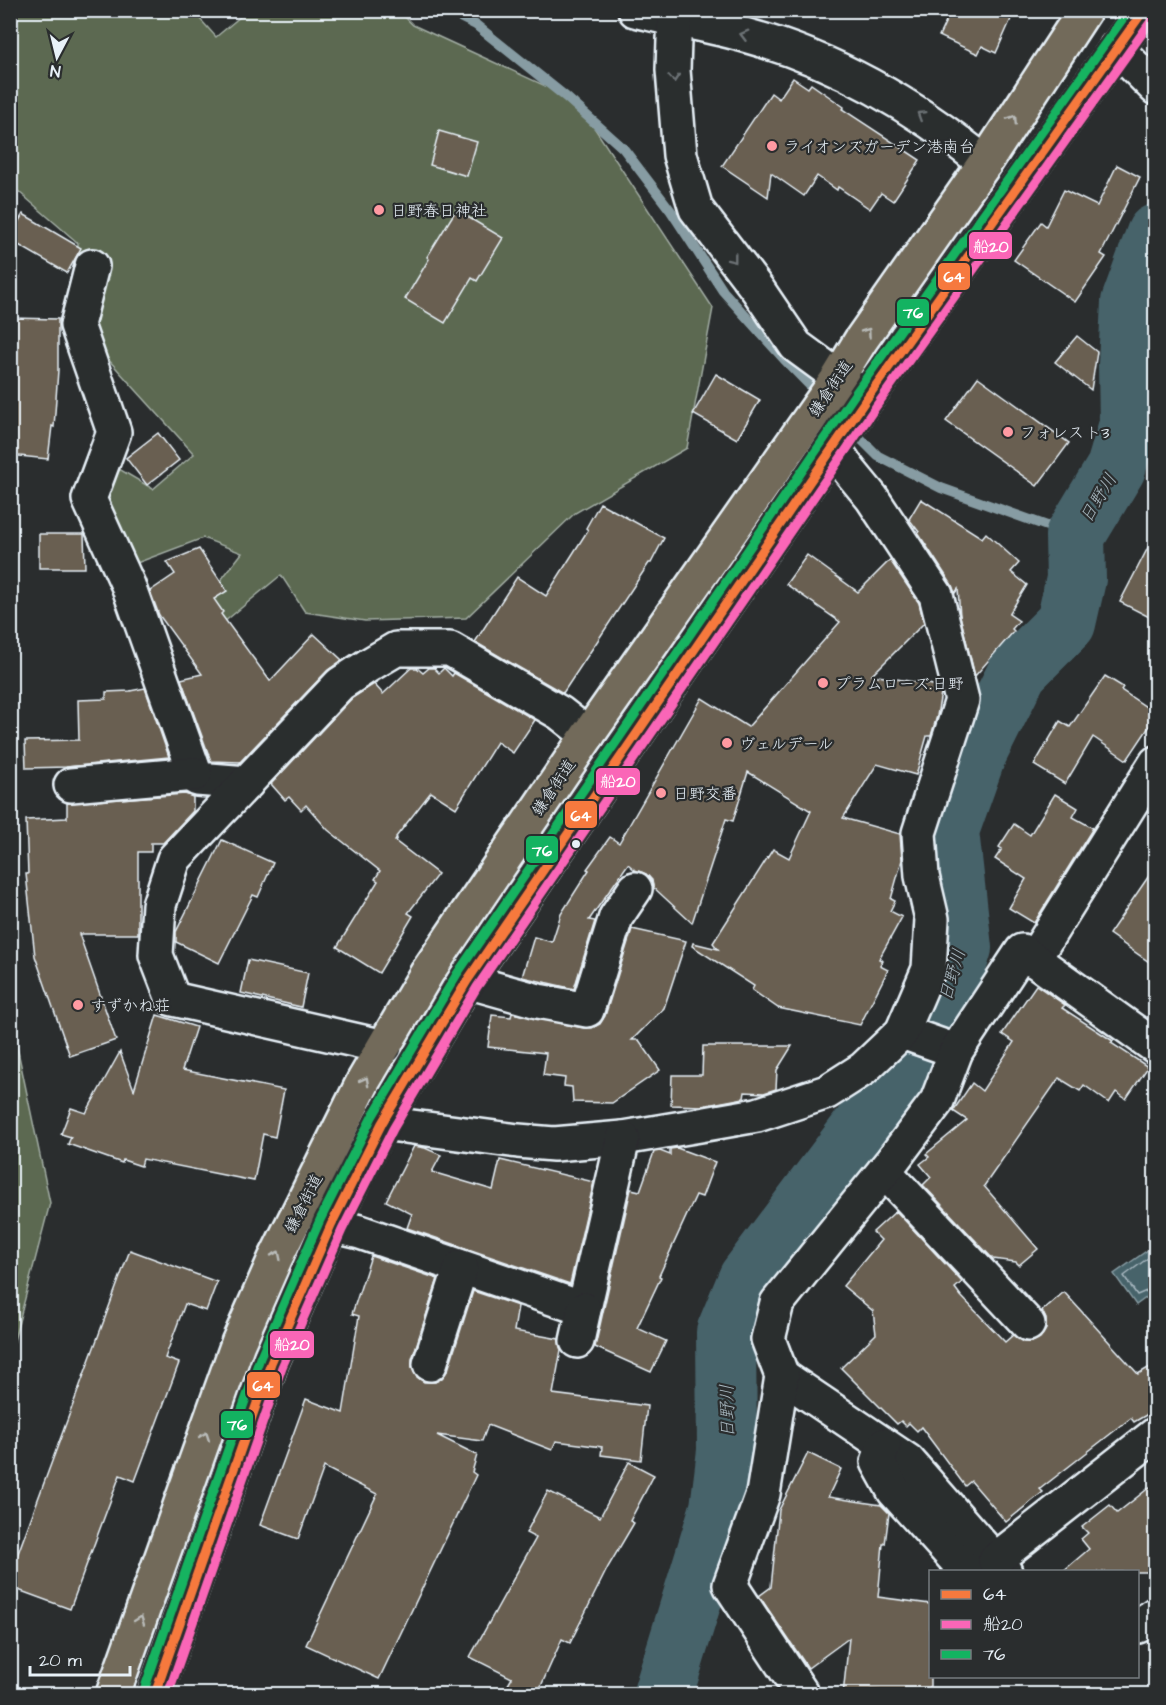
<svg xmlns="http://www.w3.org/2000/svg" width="1166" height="1705" viewBox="0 0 1166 1705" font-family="'Architects Daughter','Klee One',sans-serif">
	<rect width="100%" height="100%" fill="#2a2d2e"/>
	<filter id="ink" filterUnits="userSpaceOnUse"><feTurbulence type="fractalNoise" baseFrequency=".0167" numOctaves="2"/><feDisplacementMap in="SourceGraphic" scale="12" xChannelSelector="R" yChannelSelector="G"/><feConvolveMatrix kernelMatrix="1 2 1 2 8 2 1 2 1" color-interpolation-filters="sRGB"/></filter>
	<g filter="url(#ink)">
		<!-- green -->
		<g fill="#5c6951" stroke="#a2ada4" stroke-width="1.5">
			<polygon points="173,10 176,13 179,11 193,11 216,37 247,11 399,11 413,25 576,100 713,308 687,448 575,513 466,618 365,621 305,612 281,575 201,641 181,631 242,553 203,538 126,567 97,499 109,463 153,489 194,454 77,325 78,243 11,185 11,11 81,11 86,16 94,11"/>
			<polygon points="11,1018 50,1203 11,1352 10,1352"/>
		</g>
		<!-- water -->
		<polygon fill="#47636b" stroke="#879ca3" stroke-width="1.5" points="1155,1245 1155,1291 1136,1305 1114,1274"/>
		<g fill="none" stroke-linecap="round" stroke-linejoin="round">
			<!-- shore -->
			<polyline stroke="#a8b8c0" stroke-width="1.5" points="1156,1252 1124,1276 1137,1295 1156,1287"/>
			<!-- stream -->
			<g stroke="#879ca3" stroke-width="10">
				<polyline points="446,10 476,25 566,97 623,148 671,211 723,291 784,359 820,396"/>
				<polyline points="851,429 878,456 941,488 1075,536"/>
			</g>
			<!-- river -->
			<polyline stroke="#47636b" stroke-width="60" points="663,1694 720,1508 727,1451 726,1332 748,1279 904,1071 941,1014 962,948 949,831 976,755 1018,671 1066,623 1076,579 1075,536 1116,468 1129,424 1128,365 1131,302 1156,234"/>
		</g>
		<!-- building -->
		<g fill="#695f51" stroke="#e8f1f8" stroke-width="1.5">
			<polygon points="951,10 1015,10 996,53 982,46 978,54 939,36"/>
			<polygon points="793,78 808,88 811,84 844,107 842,109 920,160 893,201 881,193 870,209 838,187 837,190 817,176 804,196 771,173 768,197 722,166 771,93 779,99"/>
			<polygon points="439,131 477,142 467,176 430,165"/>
			<polygon points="1117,165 1140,177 1101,254 1106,257 1075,302 1014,260 1041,222 1046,226 1064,190 1097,206"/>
			<polygon points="456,210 503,238 477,281 472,278 445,323 405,299 429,259 427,257"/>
			<polygon points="23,214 81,248 67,273 10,240 10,236"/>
			<polygon points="10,318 58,319 58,370 54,427 52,426 48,459 10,455"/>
			<polygon points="1077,336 1097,352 1091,390 1055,362"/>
			<polygon points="716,374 760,400 737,439 693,414"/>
			<polygon points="978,377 1069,443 1037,486 946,421"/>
			<polygon points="158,433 179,460 147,485 126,458"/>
			<polygon points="921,499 982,538 986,533 1019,563 1011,572 1027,585 1009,614 1019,621 1012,629 1014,631 975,676 960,616 958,589 955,593 952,585 918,533 919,532 909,519"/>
			<polygon points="600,503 664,538 651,563 649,563 563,693 475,642 517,577 546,596 588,530 586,528"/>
			<polygon points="39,534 84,534 85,568 39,568"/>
			<polygon points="1155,534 1155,620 1120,602"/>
			<polygon points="199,549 227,591 214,599 223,612 221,614 270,681 314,634 342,660 327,671 240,762 211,761 181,679 202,674 159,615 150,591 175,574 167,562"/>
			<polygon points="807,555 858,592 890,560 919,603 924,623 872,675 939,686 941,693 937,716 931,736 927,736 916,775 877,764 843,818 900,834 902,860 891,899 895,901 890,911 902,917 879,959 883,961 880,966 888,970 860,1025 778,1008 752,990 754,986 692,946 693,943 718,949 713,943 773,849 789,858 811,811 748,772 733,821 726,819 692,923 653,887 652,880 646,874 635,870 628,864 589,920 595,921 574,989 522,977 534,937 552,942 561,914 589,870 587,869 610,837 619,843 702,698 748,727 840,622 786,584"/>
			<polygon points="411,668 417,668 423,673 429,668 434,668 439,673 444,668 452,676 454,673 535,720 513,753 497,742 456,808 431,792 396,837 397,838 395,841 438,874 408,913 413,916 379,973 337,947 378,881 375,879 380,871 328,830 306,805 301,810 289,797 285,800 271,784 352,698 374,684 383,694"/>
			<polygon points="1105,676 1123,687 1121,690 1155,713 1155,718 1127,760 1093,737 1065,784 1034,765 1060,721 1070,727"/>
			<polygon points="145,688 169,757 66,767 26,768 25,741 79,740 78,700 106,699 106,692 130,691"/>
			<polygon points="185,794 193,797 193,811 163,843 151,843 151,852 138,852 138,934 79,934 116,1040 70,1056 35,956 26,874 28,874 26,820 67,818 67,803"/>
			<polygon points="1055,794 1078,808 1073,817 1093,828 1034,923 1009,908 1026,879 995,859 1002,849 999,847 1014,824 1030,835"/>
			<polygon points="222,840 273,863 258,897 253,895 219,963 176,942 176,932"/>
			<polygon points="1155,867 1155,966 1109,934"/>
			<polygon points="632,929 686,941 664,1008 632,1040 639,1040 660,1070 612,1103 573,1102 572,1087 564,1086 565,1078 543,1075 546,1053 488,1047 492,1015 511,1017 512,1013 584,1028 592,1028 600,1024 605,1016"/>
			<polygon points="248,960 308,973 301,1007 241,993"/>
			<polygon points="1036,985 1065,1005 1062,1008 1113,1041 1111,1043 1148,1067 1126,1099 1116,1092 1109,1103 1084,1085 1080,1091 1059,1078 984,1186 1038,1249 1019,1265 1016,1262 993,1259 923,1185 931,1177 920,1164 929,1157 926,1154 967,1120 953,1111 972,1083 982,1091 1014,1042 1002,1034"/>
			<polygon points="157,1015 196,1027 182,1070 284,1090 275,1137 263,1134 254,1181 143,1159 141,1166 123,1160 122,1163 68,1144 71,1137 61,1134 71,1108 86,1113 120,1052 134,1090"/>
			<polygon points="703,1046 792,1046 777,1070 776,1089 764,1093 745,1092 744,1098 702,1106 671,1105 672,1075 702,1075"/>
			<polygon points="414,1146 425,1148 441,1155 432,1172 493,1190 500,1160 594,1182 570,1284 407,1228 412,1214 386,1201"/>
			<polygon points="677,1148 715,1162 702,1197 696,1195 659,1276 661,1277 637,1328 666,1341 651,1372 595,1347 631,1189 640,1191 654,1152 660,1151 670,1155 670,1149"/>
			<polygon points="896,1211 962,1282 955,1288 961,1296 1005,1342 1013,1335 1023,1342 1032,1342 1040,1338 1046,1329 1046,1319 1042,1311 1064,1292 1138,1374 1155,1364 1155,1410 1134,1422 1131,1418 1040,1489 1043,1492 1006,1522 971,1481 965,1486 921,1427 917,1431 909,1423 906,1426 901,1421 897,1424 841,1368 876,1334 873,1311 843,1286 881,1240 873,1232"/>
			<polygon points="130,1250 217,1282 206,1311 185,1304 165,1358 179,1363 135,1481 120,1475 70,1609 10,1587 10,1575"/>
			<polygon points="371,1256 438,1279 412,1359 412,1367 416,1376 424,1382 435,1382 442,1378 448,1370 473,1291 518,1306 514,1331 559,1339 561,1350 553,1394 647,1406 641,1460 601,1455 602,1447 556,1441 552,1450 488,1425 482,1441 437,1435 477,1455 472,1472 476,1475 379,1679 306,1645 377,1494 324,1467 298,1539 260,1525 306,1399 343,1413 359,1316 352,1314"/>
			<polygon points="808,1453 841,1469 828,1497 881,1505 889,1513 885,1544 883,1544 878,1597 930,1604 930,1694 871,1690 870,1695 843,1695 849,1638 808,1668 759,1596 771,1587 779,1510"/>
			<polygon points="629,1462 654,1475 630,1521 634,1523 608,1567 570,1643 562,1639 537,1695 502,1695 512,1678 470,1657 536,1538 526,1533 548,1491 600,1517"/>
			<polygon points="1155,1483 1155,1572 1062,1572 1089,1549 1081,1539 1088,1533 1082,1527 1110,1505 1117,1513"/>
		</g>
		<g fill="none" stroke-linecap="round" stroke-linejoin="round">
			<defs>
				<g id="street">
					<path d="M 635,10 C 673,20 711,25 748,36 C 835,60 915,106 985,163"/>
					<polyline points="675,10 673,70 680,155 696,209 758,290 796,346 867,398"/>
					<polyline points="1116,48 1156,88"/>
					<polyline points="92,266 77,325 114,432 89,499 128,585 197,779 247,783"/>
					<polyline points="71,785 195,774"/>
					<polyline points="1033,960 1156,763"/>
					<polyline points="467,981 538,1001 587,1010 616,917 635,889"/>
					<polyline points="902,1032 956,1051"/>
					<polyline points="385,1047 173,999 156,955 159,905 174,859 340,684 369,665 396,649 450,649 560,713 588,735"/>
					<polyline points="382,1123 518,1141 554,1144 623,1138 700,1125 757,1115 827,1092 863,1069 902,1032 929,969 932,919 922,876 919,833 962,700 936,595 872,498 849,470 834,448"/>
					<polyline points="884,1171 1028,1324"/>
					<polyline points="331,1225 360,1232 584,1309 623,1138"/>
					<polyline points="577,1341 584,1309"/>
					<polyline points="430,1364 461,1267"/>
					<polyline points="782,1376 908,1461 1005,1572"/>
					<polyline points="884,1445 878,1462 894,1491 967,1572"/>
					<polyline points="995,1560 1156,1434"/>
					<polyline points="1138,1626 1156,1614"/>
					<polyline points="802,1694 730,1585 763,1494 782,1376 768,1339 777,1303 892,1161 937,1101 956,1051 1022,951 1156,1047"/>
				</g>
				<g id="primary">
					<polyline points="113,1694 238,1343 275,1259 364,1080 428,971 588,735 836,381 861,340 985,163 1085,10"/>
					<polyline points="155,1694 271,1363 331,1225 382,1123 467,981 867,398 1144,10"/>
				</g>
				<polyline id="highway" points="1130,10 1138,19"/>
			</defs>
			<!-- street casing -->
			<use href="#street" stroke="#e8f1f8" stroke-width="38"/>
			<!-- primary casing -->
			<use href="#primary" stroke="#e8f1f8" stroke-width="38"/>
			<!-- highway casing -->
			<use href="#highway" stroke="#e8f1f8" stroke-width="38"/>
			<!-- street -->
			<use href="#street" stroke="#2a2d2e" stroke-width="33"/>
			<!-- primary -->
			<use href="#primary" stroke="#726b5a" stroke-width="33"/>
			<!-- highway -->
			<use href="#highway" stroke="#726b5a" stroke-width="33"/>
			<defs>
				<polyline id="bus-1" points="155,1694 271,1363 331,1225 382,1123 467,981 867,398 1144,10"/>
				<polyline id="bus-2" points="168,1694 282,1367 342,1230 393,1129 477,987 877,405 1154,17"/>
				<polyline id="bus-3" points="144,1690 260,1358 320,1220 372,1117 457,974 857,391 1129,10"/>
			</defs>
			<!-- bus-1 casing -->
			<use href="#bus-1" stroke="#2a2d2e" stroke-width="14"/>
			<!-- bus-2 casing -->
			<use href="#bus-2" stroke="#2a2d2e" stroke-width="14"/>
			<!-- bus-3 casing -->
			<use href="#bus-3" stroke="#2a2d2e" stroke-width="14"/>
			<!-- bus-1 -->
			<use href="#bus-1" stroke="#f6793e" stroke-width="9"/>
			<!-- bus-2 -->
			<use href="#bus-2" stroke="#fa66b7" stroke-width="9"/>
			<!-- bus-3 -->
			<use href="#bus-3" stroke="#13b361" stroke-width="9"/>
		</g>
		<!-- one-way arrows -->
		<defs><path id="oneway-chevron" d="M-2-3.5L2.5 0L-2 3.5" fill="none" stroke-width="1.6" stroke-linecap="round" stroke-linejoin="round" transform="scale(1.5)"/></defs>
		<g stroke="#6c7275">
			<use href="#oneway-chevron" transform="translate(744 35) rotate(-165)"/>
			<use href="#oneway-chevron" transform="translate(674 78) rotate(86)"/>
			<use href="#oneway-chevron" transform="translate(921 115) rotate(-148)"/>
			<use href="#oneway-chevron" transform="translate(733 259) rotate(52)"/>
		</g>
		<g stroke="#b9bbb9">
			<use href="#oneway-chevron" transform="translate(1013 119) rotate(-57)"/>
			<use href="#oneway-chevron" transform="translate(867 332) rotate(-55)"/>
			<use href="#oneway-chevron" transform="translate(365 1081) rotate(-61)"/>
			<use href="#oneway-chevron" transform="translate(277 1255) rotate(-64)"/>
			<use href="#oneway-chevron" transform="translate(205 1436) rotate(-70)"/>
			<use href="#oneway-chevron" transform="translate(140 1620) rotate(-70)"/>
		</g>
	</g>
	<!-- markers -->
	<g fill="#ff9aa2" stroke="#2a2d2e" stroke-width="2">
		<circle cx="772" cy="146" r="6"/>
		<circle cx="379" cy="210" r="6"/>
		<circle cx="1008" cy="432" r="6"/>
		<circle cx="823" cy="683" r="6"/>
		<circle cx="727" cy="743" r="6"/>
		<circle cx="661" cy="793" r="6"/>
		<circle cx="78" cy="1005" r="6"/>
	</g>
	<circle fill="#e8f1f8" stroke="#2a2d2e" stroke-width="2" cx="576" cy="844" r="5"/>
	<g text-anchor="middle" stroke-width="4.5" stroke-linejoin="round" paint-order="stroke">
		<!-- poi labels -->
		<g font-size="16" fill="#e8f1f8" stroke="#2a2d2e" text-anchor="start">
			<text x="784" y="152">ライオンズガーデン港南台</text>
			<text x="391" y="216">日野春日神社</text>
			<text x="1020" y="438">フォレスト3</text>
			<text x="835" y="689">プラムローズ.日野</text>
			<text x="739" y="749">ヴェルデール</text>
			<text x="673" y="799">日野交番</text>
			<text x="90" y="1011">すずかね荘</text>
		</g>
		<!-- street labels -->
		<g font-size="16" fill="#e8f1f8" stroke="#2a2d2e">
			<text transform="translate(830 388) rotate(-56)" y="6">鎌倉街道</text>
			<text transform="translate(553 787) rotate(-56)" y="6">鎌倉街道</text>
			<text transform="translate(303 1203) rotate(-63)" y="6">鎌倉街道</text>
		</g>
		<!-- water labels -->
		<g font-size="18" font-style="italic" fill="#a8b8c0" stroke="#2a2d2e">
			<text transform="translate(1098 498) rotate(-59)" y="6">日野川</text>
			<text transform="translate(952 975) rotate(-74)" y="6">日野川</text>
			<text transform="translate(727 1411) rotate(-91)" y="6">日野川</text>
		</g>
	</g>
	<g stroke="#2a2d2e" stroke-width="2">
		<rect x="968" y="231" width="45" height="29" rx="6" fill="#fa66b7"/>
		<rect x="937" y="262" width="34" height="29" rx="6" fill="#f6793e"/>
		<rect x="896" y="298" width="34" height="29" rx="6" fill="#13b361"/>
		<rect x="595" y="767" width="46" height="29" rx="6" fill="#fa66b7"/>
		<rect x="564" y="800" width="34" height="29" rx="6" fill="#f6793e"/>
		<rect x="525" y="835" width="34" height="29" rx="6" fill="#13b361"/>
		<rect x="269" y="1330" width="46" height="29" rx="6" fill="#fa66b7"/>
		<rect x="246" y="1371" width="35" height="28" rx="6" fill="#f6793e"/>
		<rect x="220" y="1410" width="34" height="29" rx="6" fill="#13b361"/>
	</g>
	<g font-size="16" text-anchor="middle" font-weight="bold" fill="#fff">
		<text x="991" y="252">船20</text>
		<text x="954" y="282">64</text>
		<text x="913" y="318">76</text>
		<text x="618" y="787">船20</text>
		<text x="581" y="821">64</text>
		<text x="542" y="856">76</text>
		<text x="292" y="1350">船20</text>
		<text x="263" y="1391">64</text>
		<text x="237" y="1430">76</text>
	</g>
	<!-- margin -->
	<rect width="1166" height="1705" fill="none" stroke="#2a2d2e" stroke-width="36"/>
	<rect x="18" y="18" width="1130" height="1669" fill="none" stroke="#e8f1f8" stroke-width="2" filter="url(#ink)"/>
	<!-- legend -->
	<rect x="929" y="1570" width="210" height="108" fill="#2a2d2e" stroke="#767b7f" stroke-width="1.5"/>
	<rect x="941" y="1590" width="30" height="9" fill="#f6793e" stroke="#767b7f" stroke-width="1.5"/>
	<text x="983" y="1600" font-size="18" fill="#e8f1f8">64</text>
	<rect x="941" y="1620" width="30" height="9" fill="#fa66b7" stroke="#767b7f" stroke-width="1.5"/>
	<text x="983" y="1630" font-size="18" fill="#e8f1f8">船20</text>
	<rect x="941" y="1650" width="30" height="9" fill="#13b361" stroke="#767b7f" stroke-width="1.5"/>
	<text x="983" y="1660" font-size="18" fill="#e8f1f8">76</text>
	<!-- north arrow -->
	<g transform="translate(57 57) rotate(187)" stroke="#2a2d2e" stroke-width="4.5" paint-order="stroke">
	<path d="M0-4.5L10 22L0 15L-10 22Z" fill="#e8f1f8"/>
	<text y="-9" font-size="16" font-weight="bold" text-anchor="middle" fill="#e8f1f8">N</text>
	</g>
	<!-- scale -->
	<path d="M30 1666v9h100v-9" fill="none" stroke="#e8f1f8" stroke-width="3"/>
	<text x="39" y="1666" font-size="18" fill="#e8f1f8" stroke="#2a2d2e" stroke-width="4.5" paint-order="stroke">20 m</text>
</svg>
